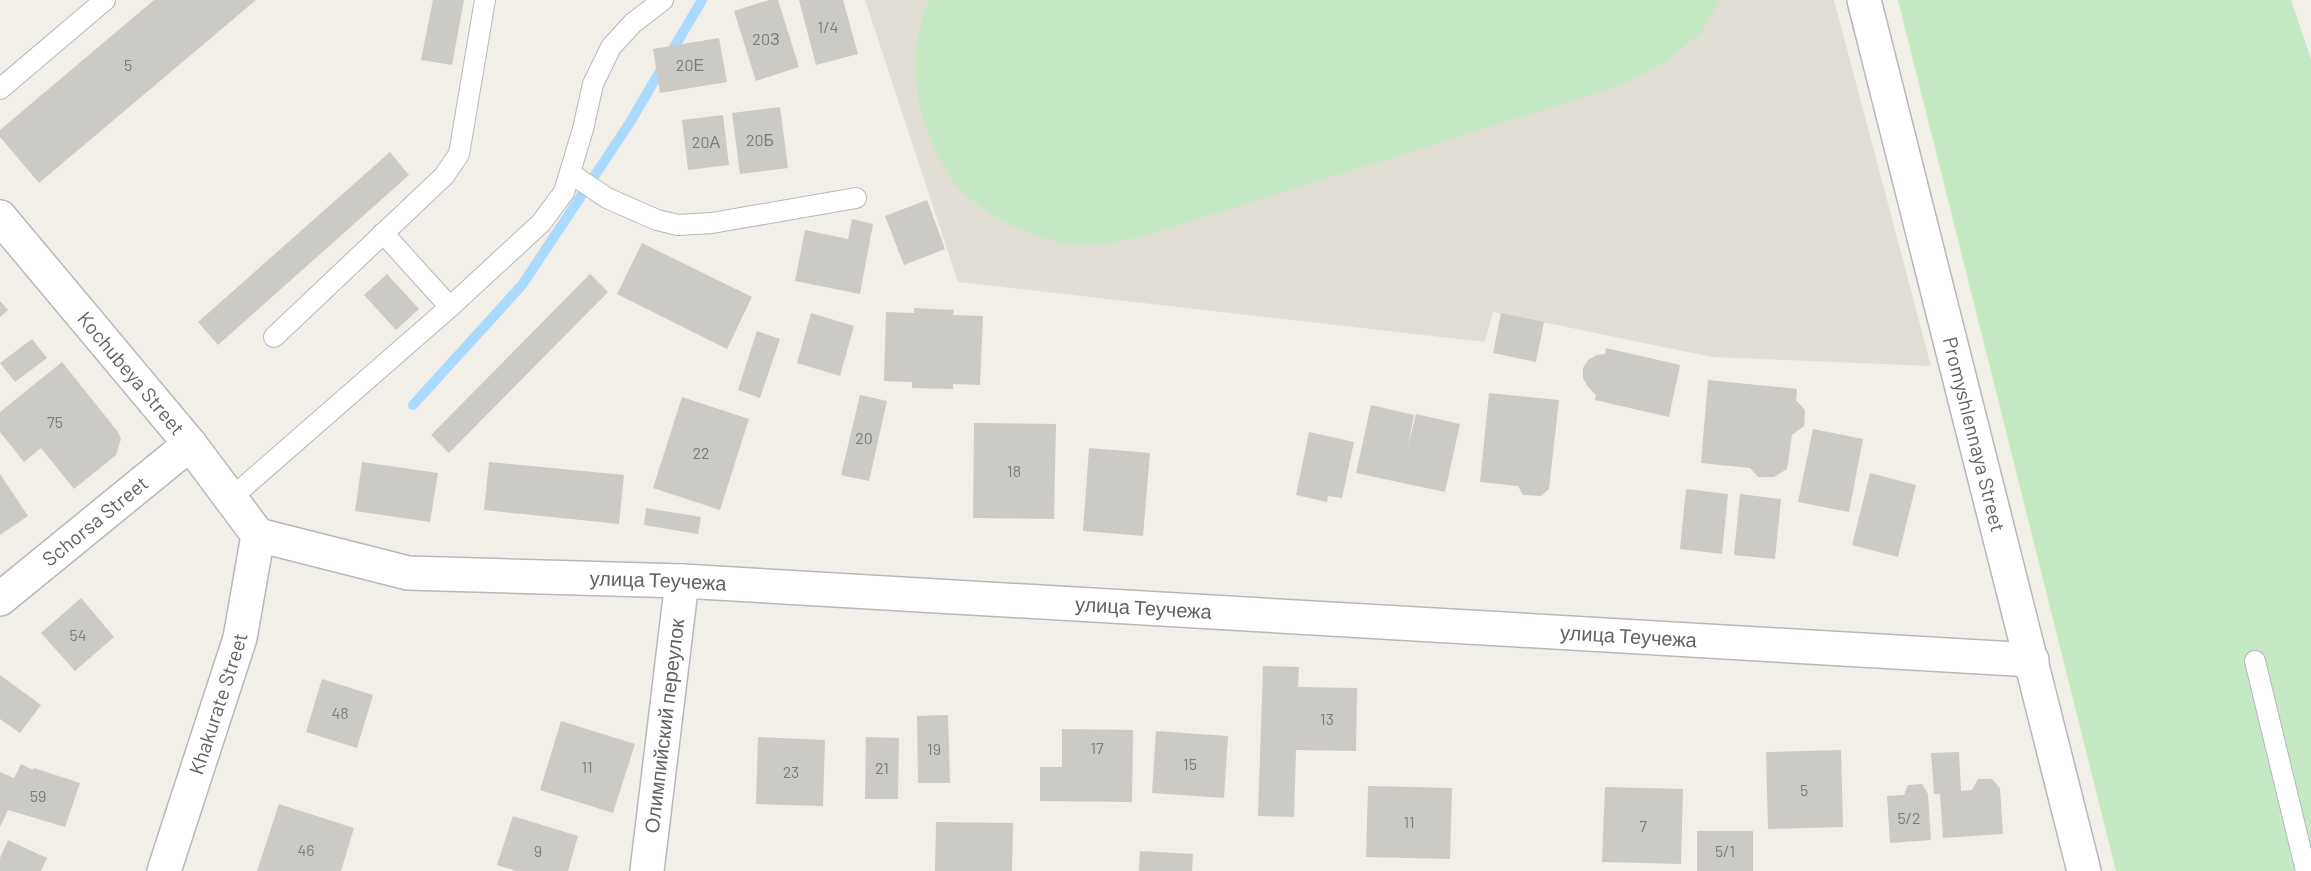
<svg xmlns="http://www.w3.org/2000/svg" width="2311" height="871" viewBox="0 0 2311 871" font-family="Barlow,sans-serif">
	<rect width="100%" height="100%" fill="#f1efe8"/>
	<!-- education -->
	<polygon fill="#e1ded6" points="865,0 1834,0 1931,366 1712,357 1493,312 1485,342 958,282"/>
	<!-- green -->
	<g fill="#c5e8c5">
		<path d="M 929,0 L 1721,0 L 1700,33 L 1667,61 L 1622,85 L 1147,235 C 1122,241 1097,247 1071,244 C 1036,241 973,210 953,181 C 917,130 903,58 929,0 Z"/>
		<polygon points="1898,0 2291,0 2311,59 2311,871 2116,871"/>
	</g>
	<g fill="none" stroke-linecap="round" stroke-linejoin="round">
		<!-- stream -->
		<polyline stroke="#aadaff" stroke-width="10" points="413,405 522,285 629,124 702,0"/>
	</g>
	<!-- building -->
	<g fill="#cccac5">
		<polygon points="154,0 256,0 39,183 0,137 0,130"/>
		<polygon points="433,0 464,0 452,65 421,60"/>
		<polygon points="769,0 778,0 799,67 756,81 734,11"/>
		<polygon points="799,0 843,0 858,54 816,65"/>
		<polygon points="719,38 727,82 660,93 653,49"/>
		<polygon points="780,107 788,168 740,174 732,113"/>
		<polygon points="723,115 729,165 688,170 682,120"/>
		<polygon points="390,152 409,175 218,345 198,322"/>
		<polygon points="927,200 945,249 904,265 885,216"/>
		<polygon points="852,219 873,224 860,294 795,281 805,230 848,239"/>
		<polygon points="642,243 752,297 727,349 617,294"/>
		<polygon points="387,274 419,309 396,330 364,295"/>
		<polygon points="590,274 608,292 449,453 431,435"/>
		<polygon points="0,301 8,310 0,317"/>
		<polygon points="914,308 954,310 953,315 983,316 980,385 953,384 953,389 912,388 912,382 884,381 886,312 914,313"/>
		<polygon points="811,313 854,326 840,376 797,363"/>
		<polygon points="1501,313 1544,322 1536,362 1493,353"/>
		<polygon points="757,331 780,339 760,398 738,390"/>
		<polygon points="32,339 47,358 15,382 0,363"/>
		<polygon points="1606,348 1680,365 1669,417 1595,400 1596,395 1588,387 1583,378 1583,368 1588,360 1597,355 1605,354"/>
		<polygon points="62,362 118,432 121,439 116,455 74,489 41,448 24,462 0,432 0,412"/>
		<polygon points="1708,380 1797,389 1796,400 1805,410 1804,426 1792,435 1787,469 1774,477 1758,477 1750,468 1701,463"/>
		<polygon points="1489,393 1559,400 1549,489 1541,496 1523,495 1518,486 1480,482"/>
		<polygon points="860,395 887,401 869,481 841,475"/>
		<polygon points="682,397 749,419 720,510 653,488"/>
		<polygon points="1371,405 1414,415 1408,447 1416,414 1460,424 1445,492 1356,473"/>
		<polygon points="974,423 1056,424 1054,519 973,518"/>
		<polygon points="1813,429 1863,439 1849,512 1798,502"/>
		<polygon points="1309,432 1354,442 1342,498 1328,496 1327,502 1296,495"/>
		<polygon points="1089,448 1150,453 1143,536 1083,531"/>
		<polygon points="362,462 438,473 430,522 355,511"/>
		<polygon points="489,462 624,475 619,524 484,510"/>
		<polygon points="1870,473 1916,485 1898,557 1852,545"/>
		<polygon points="0,474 28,516 0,535"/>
		<polygon points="1686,489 1728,494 1722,554 1680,549"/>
		<polygon points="1740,494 1781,499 1775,559 1734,555"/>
		<polygon points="646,508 701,517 698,534 644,525"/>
		<polygon points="81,598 114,637 75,671 41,633"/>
		<polygon points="1263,666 1299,667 1298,687 1357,688 1356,751 1296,750 1294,817 1258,816"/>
		<polygon points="0,675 41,705 20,733 0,719"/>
		<polygon points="322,679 373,695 357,748 306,732"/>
		<polygon points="948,715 950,783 918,783 917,716"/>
		<polygon points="561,721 635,744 613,813 540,790"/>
		<polygon points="1062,729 1133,730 1132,802 1040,801 1040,767 1062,767"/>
		<polygon points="1156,731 1228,736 1224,798 1152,793"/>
		<polygon points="758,737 825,740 823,806 756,804"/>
		<polygon points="866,737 899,738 898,799 865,799"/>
		<polygon points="1841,750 1843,827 1768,829 1766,752"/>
		<polygon points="1959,752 1961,791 1972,790 1978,779 1992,779 2000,788 2003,834 1943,838 1940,794 1934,794 1931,753"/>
		<polygon points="21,764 33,770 34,768 80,783 65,827 8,810 0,827 0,772 14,778"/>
		<polygon points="1922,784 1928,794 1931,840 1890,843 1887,796 1904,795 1908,785"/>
		<polygon points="1368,786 1452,788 1450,859 1366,857"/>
		<polygon points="1605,787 1683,789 1681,864 1602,862"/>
		<polygon points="279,804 354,828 341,871 257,871"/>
		<polygon points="513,816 578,836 568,871 517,871 497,865"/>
		<polygon points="936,822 1013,823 1012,871 935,871"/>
		<rect x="1697" y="831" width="56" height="40"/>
		<polygon points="8,840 47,858 41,871 0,871 0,858"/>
		<polygon points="1140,851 1193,854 1192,871 1139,871"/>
	</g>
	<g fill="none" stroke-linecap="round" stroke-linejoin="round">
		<defs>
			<g id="service">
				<polyline points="0,89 105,0"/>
				<polyline points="570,173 607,198 657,220 678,225 712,223 856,198"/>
				<polyline points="383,233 450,307"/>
				<polyline points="274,337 444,176 459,154 485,0"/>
				<polyline points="230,499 450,307 541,223 564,192 583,129 593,84 611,47 633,23 663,0"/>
				<polyline points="2255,661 2306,871"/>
			</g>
			<g id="minor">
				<path id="s1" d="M 1864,0 L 2084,871"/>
				<path id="s2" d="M 0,217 L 190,444 L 258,535"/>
				<path id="s3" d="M 258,535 L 408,573 L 682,581 L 2032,660"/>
				<path id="s4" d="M 0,599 L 190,444"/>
				<path id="s5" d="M 164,871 L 240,638 L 258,535"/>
				<path id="s6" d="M 647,871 L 682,581"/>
			</g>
		</defs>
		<!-- service casing -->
		<use href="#service" stroke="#b5b8bc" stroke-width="22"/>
		<!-- minor casing -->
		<use href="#minor" stroke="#b5b8bc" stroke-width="36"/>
		<!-- service -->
		<use href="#service" stroke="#fff" stroke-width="20"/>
		<!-- minor -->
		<use href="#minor" stroke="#fff" stroke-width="33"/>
	</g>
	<g text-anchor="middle" stroke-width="4.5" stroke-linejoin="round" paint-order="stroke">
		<!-- number labels -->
		<g font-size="16" fill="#7a7d7f">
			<text x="828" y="33">1/4</text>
			<text x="766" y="45">20З</text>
			<text x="128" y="71">5</text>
			<text x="690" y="71">20Е</text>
			<text x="760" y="146">20Б</text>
			<text x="706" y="148">20А</text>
			<text x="55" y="428">75</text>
			<text x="864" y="444">20</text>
			<text x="701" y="459">22</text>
			<text x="1014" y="477">18</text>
			<text x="78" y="641">54</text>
			<text x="340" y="719">48</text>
			<text x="1327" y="725">13</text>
			<text x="1097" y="754">17</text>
			<text x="934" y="755">19</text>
			<text x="1190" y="770">15</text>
			<text x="587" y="773">11</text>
			<text x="882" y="774">21</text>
			<text x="791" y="778">23</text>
			<text x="1804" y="796">5</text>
			<text x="38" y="802">59</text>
			<text x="1909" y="824">5/2</text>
			<text x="1409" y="828">11</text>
			<text x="1643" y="832">7</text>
			<text x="306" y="856">46</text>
			<text x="538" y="857">9</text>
			<text x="1725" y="857">5/1</text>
		</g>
		<!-- street labels -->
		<g font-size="20" fill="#5f6368" stroke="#fff">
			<text dy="7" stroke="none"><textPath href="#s2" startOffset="204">Kochubeya Street</textPath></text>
			<text dy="7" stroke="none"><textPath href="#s1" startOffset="448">Promyshlennaya Street</textPath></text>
			<text dy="7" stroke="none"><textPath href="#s4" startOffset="123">Schorsa Street</textPath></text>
			<text dy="7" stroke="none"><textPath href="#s3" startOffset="405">улица Теучежа</textPath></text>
			<text dy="7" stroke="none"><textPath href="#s3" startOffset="891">улица Теучежа</textPath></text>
			<text dy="7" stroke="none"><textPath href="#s3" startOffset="1377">улица Теучежа</textPath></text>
			<text dy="7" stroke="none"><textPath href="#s5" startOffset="176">Khakurate Street</textPath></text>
			<text dy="7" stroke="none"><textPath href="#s6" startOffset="146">Олимпийский переулок</textPath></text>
		</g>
	</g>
</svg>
